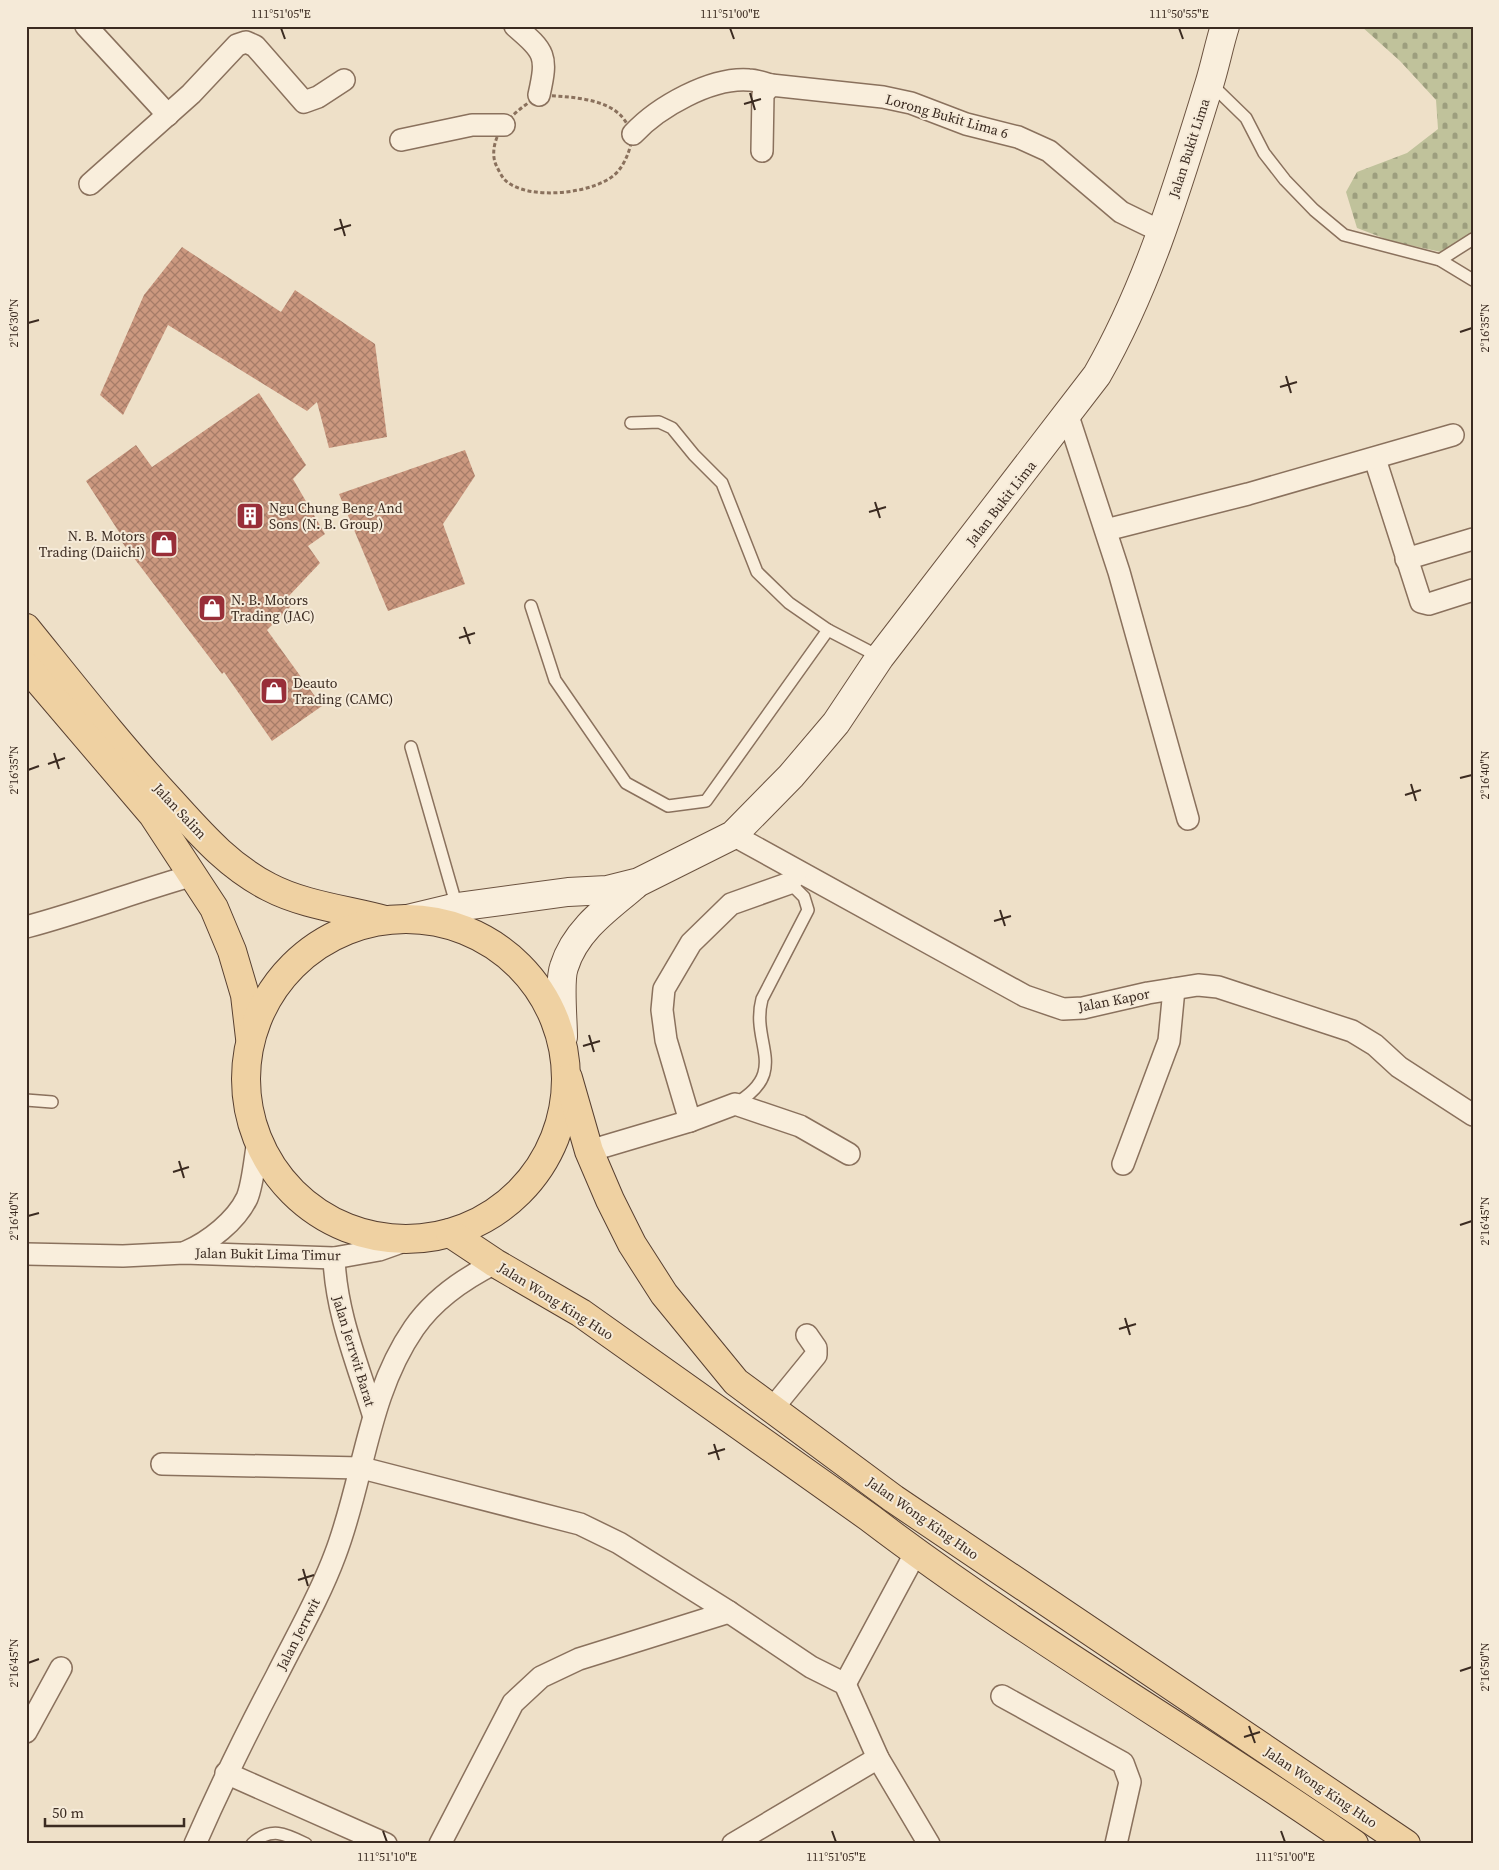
<svg xmlns="http://www.w3.org/2000/svg" width="1499" height="1870" viewBox="0 0 1499 1870" font-family="'Source Serif 4',serif">
	<defs>
		<pattern id="cemetery-stones" width="16" height="16" patternUnits="userSpaceOnUse" patternTransform="scale(1.25)"><rect width="16" height="16" fill="#c0c29b"/><path d="M2 7V4a2 2 0 0 1 4 0v3zM10 15v-3a2 2 0 0 1 4 0v3z" fill="#9d9e7e"/></pattern>
		<pattern id="building-cross-hatch" width="8" height="8" patternUnits="userSpaceOnUse" patternTransform="scale(1.25)"><rect width="8" height="8" fill="#cb987f"/><path d="M0 0l8 8M0 8l8-8" fill="none" stroke="#a67c68"/></pattern>
	</defs>
	<rect width="100%" height="100%" fill="#eee0c8"/>
	<!-- cemetery -->
	<polygon fill="url(#cemetery-stones)" points="1361,26 1473,26 1473,232 1441,252 1391,241 1357,228 1346,192 1357,172 1407,153 1438,129 1436,100 1400,61"/>
	<!-- building -->
	<g fill="url(#building-cross-hatch)">
		<polygon points="182,247 281,312 295,290 375,344 387,437 329,448 317,402 307,411 168,325 123,415 100,395 144,295"/>
		<polygon points="259,393 306,465 293,479 325,534 308,546 320,563 287,598 291,606 267,630 322,706 272,741 224,672 222,674 118,537 121,535 86,481 136,445 152,467"/>
		<polygon points="465,450 475,476 443,524 465,584 388,611 339,494"/>
	</g>
	<g fill="none" stroke-linecap="round" stroke-linejoin="round">
		<defs>
			<g id="lane">
				<polyline points="1210,83 1246,118 1264,153 1285,180 1314,210 1344,235 1440,260 1473,280"/>
				<polyline points="1440,260 1473,239"/>
				<polyline points="631,423 659,422 672,428 694,455 722,483 757,572 789,603 828,630 880,657"/>
				<polyline points="531,606 555,680 626,783 668,806 706,801 828,630"/>
				<polyline points="411,747 457,907"/>
				<polyline points="26,1100 52,1102"/>
				<path d="M 735,1104 C 791,1071 750,1044 762,999 L 808,910 L 804,897 L 790,883"/>
				<path d="M 252,1844 C 271,1826 286,1834 306,1844"/>
			</g>
			<g id="street">
				<polyline points="86,26 168,115"/>
				<path d="M 515,26 C 545,52 548,55 539,95"/>
				<path d="M 633,134 C 658,107 711,77 749,80 C 756,80 764,83 771,85"/>
				<polyline points="401,140 472,125 504,125"/>
				<polyline points="762,151 763,94 771,85 883,97 911,103 966,124 1018,137 1049,151 1121,212 1162,232"/>
				<polyline points="90,184 191,94 237,45 246,42 255,46 304,102 318,97 344,80"/>
				<polyline points="1068,416 1119,572 1188,819"/>
				<polyline points="1375,459 1421,602 1429,604 1473,590"/>
				<polyline points="1106,530 1248,494 1453,435"/>
				<polyline points="1406,559 1473,539"/>
				<polyline points="733,835 1025,996 1063,1009 1083,1008 1148,993 1198,985 1218,987 1352,1031 1375,1045 1399,1067 1473,1115"/>
				<path d="M 26,927 C 83,912 137,891 194,875"/>
				<polyline points="690,1121 666,1040 662,1010 664,989 691,943 731,904 790,883 797,871"/>
				<polyline points="589,1151 690,1121 735,1104 800,1126 849,1154"/>
				<polyline points="1123,1164 1169,1041 1174,989"/>
				<path d="M 186,1252 C 209,1242 236,1221 247,1198 C 253,1184 255,1157 258,1141"/>
				<polyline points="26,1254 123,1256 184,1253 334,1258 379,1250 410,1239"/>
				<path d="M 334,1258 C 336,1313 357,1362 373,1414"/>
				<polyline points="772,1409 816,1355 816,1348 807,1335"/>
				<polyline points="162,1464 362,1468 580,1524 619,1543 729,1612 811,1667 845,1684 878,1758 929,1844"/>
				<polyline points="845,1684 916,1552"/>
				<polyline points="1002,1696 1123,1763 1130,1782 1116,1844"/>
				<polyline points="26,1732 61,1668"/>
				<polyline points="226,1773 386,1844"/>
				<path d="M 195,1844 C 220,1787 247,1732 276,1677 C 296,1637 319,1598 335,1555 C 364,1480 367,1396 414,1328 C 434,1299 463,1279 495,1263"/>
				<polyline points="440,1844 513,1703 541,1677 579,1659 729,1612"/>
				<polyline points="733,1844 878,1758"/>
			</g>
			<g id="secondary">
				<path d="M 407,919 L 457,907 L 568,892 L 607,890 L 639,882 L 733,835 L 791,776 L 836,723 L 880,657 L 1097,375 C 1149,284 1178,185 1209,85 C 1215,66 1219,45 1225,26"/>
				<path d="M 563,1037 C 563,1020 559,981 564,967 C 575,931 606,909 634,886"/>
			</g>
			<g id="primary">
				<path d="M 26,628 C 73,686 119,745 170,800 C 200,833 228,866 269,887 C 303,905 348,910 385,920"/>
				<polyline points="26,666 153,815 214,908 232,951 245,995 250,1038"/>
				<circle cx="406" cy="1079" r="160"/>
				<polyline points="568,1078 589,1151 610,1200 632,1244 664,1294 736,1382 894,1499 1406,1844"/>
				<path d="M 450,1233 L 495,1263 L 581,1313 L 870,1518 C 1025,1636 1195,1733 1354,1844"/>
			</g>
		</defs>
		<!-- lane casing -->
		<use href="#lane" stroke="#8a715d" stroke-width="14"/>
		<!-- street casing -->
		<use href="#street" stroke="#8a715d" stroke-width="24"/>
		<!-- secondary casing -->
		<use href="#secondary" stroke="#6c5340" stroke-width="30"/>
		<!-- primary casing -->
		<use href="#primary" stroke="#584031" stroke-width="30"/>
		<!-- path -->
		<path stroke="#8a715d" stroke-width="3" stroke-dasharray="4 2.5" stroke-linecap="butt" d="M 539,95 C 563,97 605,96 623,118 C 627,123 630,129 633,134 C 631,146 627,160 619,170 C 601,194 527,202 505,180 C 502,177 499,171 497,167 C 490,154 495,137 504,125 C 513,113 527,104 539,95 Z"/>
		<!-- lane -->
		<use href="#lane" stroke="#f9eedc" stroke-width="11"/>
		<!-- street -->
		<use href="#street" stroke="#f9eedc" stroke-width="21"/>
		<!-- secondary -->
		<use href="#secondary" stroke="#f9eedc" stroke-width="28"/>
		<!-- primary -->
		<use href="#primary" stroke="#efd1a2" stroke-width="28"/>
	</g>
	<!-- ticks -->
	<path fill="none" stroke="#3b2b21" stroke-width="2" d="M 281,28 L 285,39M 730,28 L 734,39M 1179,28 L 1183,39M 750,93 L 755,110M 744,104 L 761,99M 340,219 L 345,236M 334,230 L 351,225M 28,323 L 39,320M 1460,332 L 1472,328M 1286,376 L 1291,393M 1280,387 L 1297,382M 875,502 L 880,518M 869,512 L 886,507M 464,627 L 470,644M 459,638 L 475,633M 54,753 L 59,769M 48,764 L 65,758M 28,770 L 39,766M 1460,778 L 1472,775M 1411,784 L 1416,801M 1405,795 L 1421,790M 1000,910 L 1005,926M 994,921 L 1011,916M 589,1035 L 594,1052M 583,1046 L 600,1041M 179,1161 L 184,1178M 173,1172 L 189,1167M 28,1216 L 39,1213M 1460,1225 L 1472,1221M 1125,1318 L 1130,1335M 1119,1329 L 1136,1324M 714,1444 L 719,1460M 708,1454 L 725,1449M 303,1569 L 308,1586M 298,1580 L 314,1575M 28,1663 L 39,1659M 1460,1671 L 1472,1667M 1249,1726 L 1255,1743M 1244,1737 L 1260,1732M 383,1831 L 387,1842M 832,1831 L 836,1842M 1281,1831 L 1285,1842"/>
	<!-- icons -->
	<defs>
		<symbol id="building-square" viewBox="-11 -11 22 22"><rect x="-9" y="-9" width="18" height="18" rx="4" fill="#982e38" stroke="#f5ead8"/><path d="M-4-6H4V6H1V3H-1V6H-4ZM-2.5-4.3h1.7v1.8h-1.7ZM.8-4.3h1.7v1.8H.8ZM-2.5-1h1.7V.8h-1.7ZM.8-1h1.7V.8H.8Z" fill="#fff"/></symbol>
		<symbol id="shop-square" viewBox="-11 -11 22 22"><rect x="-9" y="-9" width="18" height="18" rx="4" fill="#982e38" stroke="#f5ead8"/><path d="M-5-2.5h2.3a2.7 3.5 0 0 1 5.4 0H5L5.5 6h-11ZM-1.5-2.5h3a1.5 2.3 0 0 0-3 0Z" fill="#fff"/></symbol>
	</defs>
	<g fill-rule="evenodd">
		<use href="#building-square" x="234" y="500" width="32" height="32"/>
		<use href="#shop-square" x="148" y="528" width="32" height="32"/>
		<use href="#shop-square" x="196" y="592" width="32" height="32"/>
		<use href="#shop-square" x="258" y="675" width="32" height="32"/>
	</g>
	<g text-anchor="middle" stroke-width="4" stroke-linejoin="round" paint-order="stroke">
		<!-- street labels -->
		<g font-size="14" fill="#3b2b21" stroke="#f5ead8">
			<text transform="translate(947 116) rotate(16)" y="5">Lorong Bukit Lima 6</text>
			<text transform="translate(1189 148) rotate(-72)" y="5">Jalan Bukit Lima</text>
			<text transform="translate(1001 503) rotate(-52)" y="5">Jalan Bukit Lima</text>
			<text transform="translate(180 811) rotate(47)" y="5">Jalan Salim</text>
			<text transform="translate(1114 1000) rotate(-11)" y="5">Jalan Kapor</text>
			<text transform="translate(268 1254) rotate(1)" y="5">Jalan Bukit Lima Timur</text>
			<text transform="translate(556 1301) rotate(32)" y="5">Jalan Wong King Huo</text>
			<text transform="translate(354 1351) rotate(73)" y="5">Jalan Jerrwit Barat</text>
			<text transform="translate(923 1518) rotate(35)" y="5">Jalan Wong King Huo</text>
			<text transform="translate(298 1634) rotate(-63)" y="5">Jalan Jerrwit</text>
			<text transform="translate(1321 1787) rotate(34)" y="5">Jalan Wong King Huo</text>
		</g>
		<!-- poi labels -->
		<g font-size="14" fill="#3b2b21" stroke="#f5ead8" text-anchor="start">
			<text x="269" y="513">Ngu Chung Beng And<tspan x="269" dy="16">Sons (N. B. Group)</tspan></text>
			<text x="145" y="541" text-anchor="end">N. B. Motors<tspan x="145" dy="16">Trading (Daiichi)</tspan></text>
			<text x="231" y="605">N. B. Motors<tspan x="231" dy="16">Trading (JAC)</tspan></text>
			<text x="293" y="688">Deauto<tspan x="293" dy="16">Trading (CAMC)</tspan></text>
		</g>
	</g>
	<!-- border -->
	<rect width="1499" height="1870" fill="none" stroke="#f5ead8" stroke-width="55"/>
	<!-- scale -->
	<path d="M45 1818v8h139v-8" fill="none" stroke="#3b2b21" stroke-width="2.5"/>
	<text x="52" y="1818" font-size="15" fill="#3b2b21" stroke="#f5ead8" stroke-width="4" paint-order="stroke">50 m</text>
	<rect x="28" y="28" width="1444" height="1814" fill="none" stroke="#3b2b21" stroke-width="2"/>
	<g font-size="12" text-anchor="middle" fill="#3b2b21">
		<text x="281" y="18">111°51'05"E</text>
		<text x="730" y="18">111°51'00"E</text>
		<text x="1179" y="18">111°50'55"E</text>
		<text transform="translate(14 323) rotate(-90)" y="4">2°16'30"N</text>
		<text transform="translate(1485 328) rotate(-90)" y="4">2°16'35"N</text>
		<text transform="translate(14 770) rotate(-90)" y="4">2°16'35"N</text>
		<text transform="translate(1485 775) rotate(-90)" y="4">2°16'40"N</text>
		<text transform="translate(14 1216) rotate(-90)" y="4">2°16'40"N</text>
		<text transform="translate(1485 1221) rotate(-90)" y="4">2°16'45"N</text>
		<text transform="translate(14 1663) rotate(-90)" y="4">2°16'45"N</text>
		<text transform="translate(1485 1667) rotate(-90)" y="4">2°16'50"N</text>
		<text x="387" y="1861">111°51'10"E</text>
		<text x="836" y="1861">111°51'05"E</text>
		<text x="1285" y="1861">111°51'00"E</text>
	</g>
</svg>
